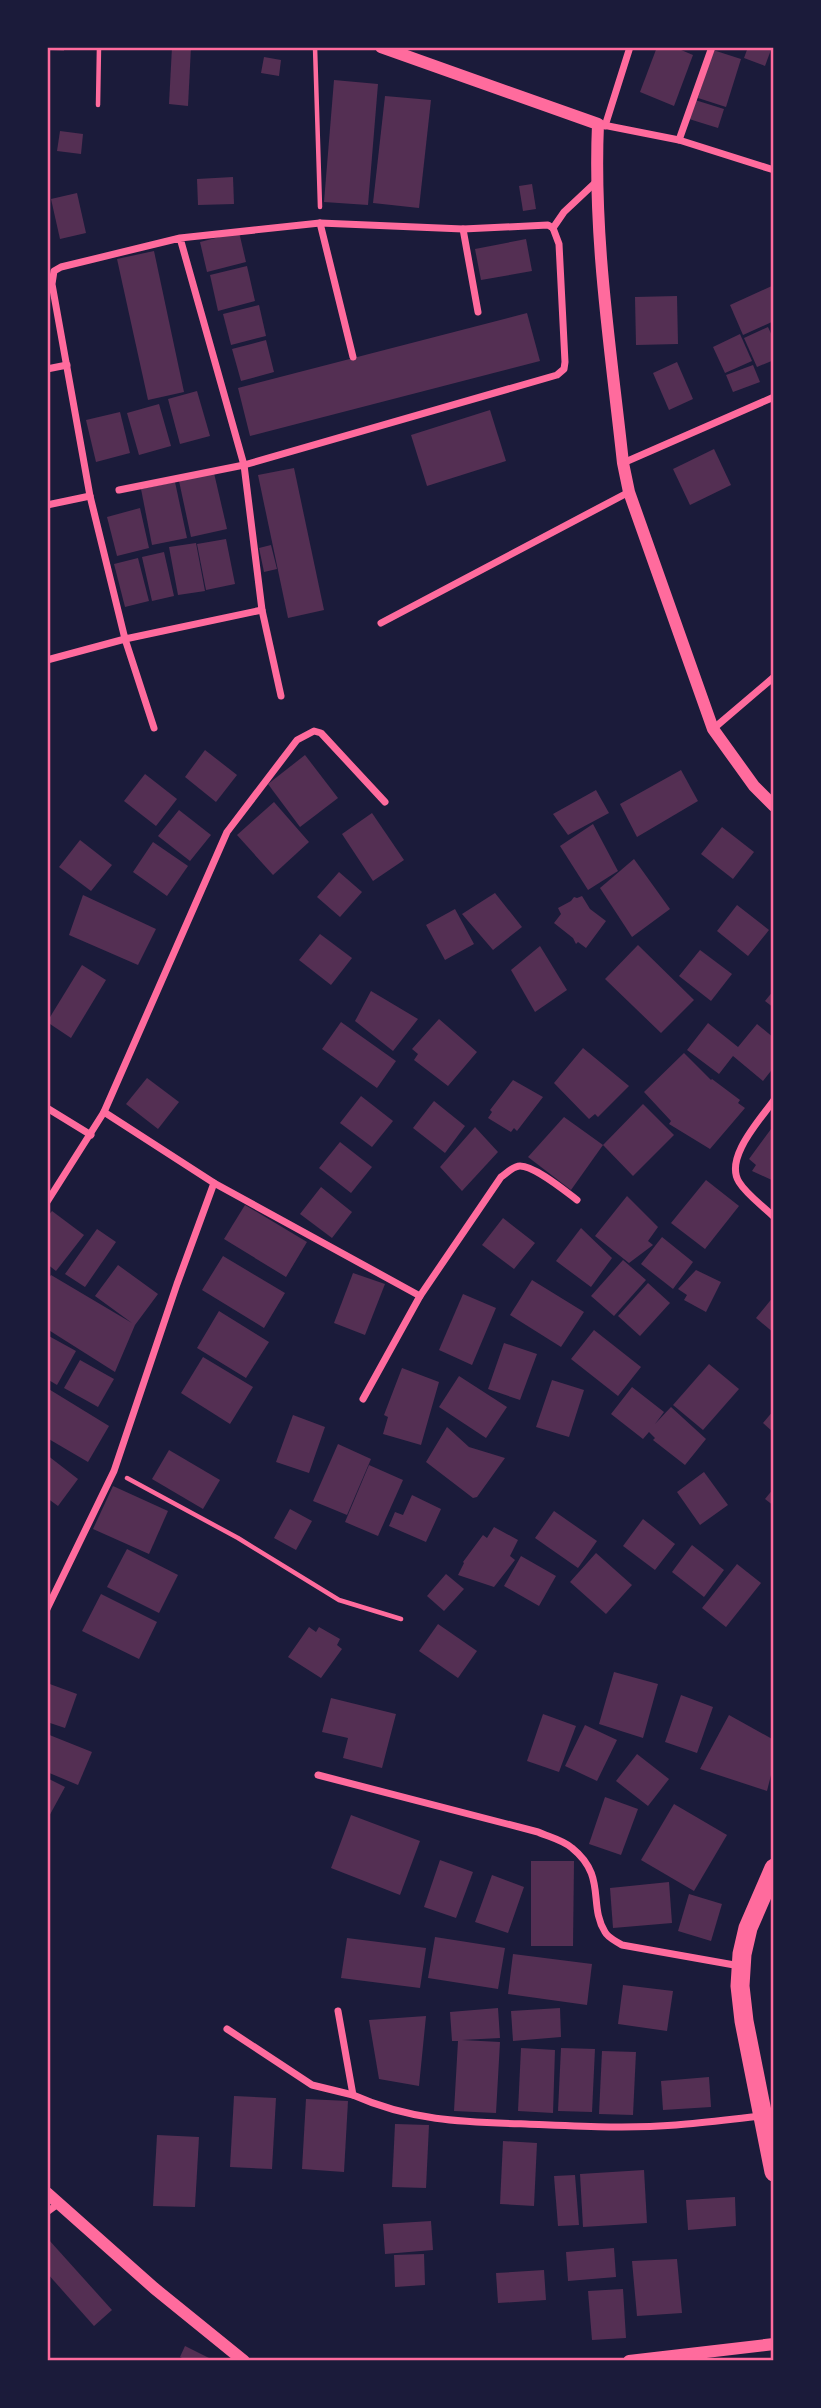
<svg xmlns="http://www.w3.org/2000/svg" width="821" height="2408" viewBox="0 0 821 2408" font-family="Jost,sans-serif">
	<rect width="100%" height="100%" fill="#1b1b3a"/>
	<!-- building -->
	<g fill="#542f53">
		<polygon points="47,47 64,47 64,51 47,50"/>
		<polygon points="172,47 191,47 188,106 169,104"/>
		<polygon points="657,47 674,47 693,55 674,106 640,92"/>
		<polygon points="748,47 772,47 765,66 744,58"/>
		<polygon points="713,50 741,59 726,107 698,98"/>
		<polygon points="264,57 281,60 279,76 261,73"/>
		<polygon points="334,80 378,84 368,205 324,202"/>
		<polygon points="385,96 431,100 419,208 373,203"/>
		<polygon points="695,100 724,109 718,128 689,119"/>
		<polygon points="60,131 83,134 81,154 57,151"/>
		<polygon points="233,177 234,204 198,205 197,179"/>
		<polygon points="532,184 536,209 523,211 519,186"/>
		<polygon points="77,193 86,233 60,239 51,199"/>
		<polygon points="239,232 246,262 207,272 200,242"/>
		<polygon points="526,239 532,271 481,280 475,249"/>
		<polygon points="154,251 184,392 148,400 117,259"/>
		<polygon points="247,266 255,301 218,311 210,275"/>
		<polygon points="774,285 774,321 743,335 730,305"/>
		<polygon points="677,296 678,344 636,345 635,297"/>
		<polygon points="259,305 266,336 231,345 223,314"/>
		<polygon points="527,313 540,361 250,436 238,388"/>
		<polygon points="768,327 774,340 774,360 757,367 744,338"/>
		<polygon points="740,334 752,361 725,373 713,347"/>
		<polygon points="266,340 274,372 241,381 232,349"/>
		<polygon points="677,362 693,399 669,410 653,373"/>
		<polygon points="753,365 760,382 733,392 726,375"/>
		<polygon points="197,391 210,436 180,444 168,399"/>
		<polygon points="159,404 171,446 139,455 127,413"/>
		<polygon points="490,410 506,461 427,486 411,435"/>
		<polygon points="120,412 130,453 96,462 86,420"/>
		<polygon points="714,449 731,485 690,505 673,469"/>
		<polygon points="294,468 324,610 288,618 258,475"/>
		<polygon points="214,473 227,529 191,537 179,481"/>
		<polygon points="175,482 187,538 152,545 141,489"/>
		<polygon points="140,508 149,548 117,556 107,517"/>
		<polygon points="226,539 235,584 206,590 197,544"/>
		<polygon points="196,543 205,591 178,595 169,547"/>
		<polygon points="271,545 277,569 264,572 259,548"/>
		<polygon points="164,552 174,596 152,601 142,557"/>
		<polygon points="138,558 149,601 125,607 114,564"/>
		<polygon points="205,750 237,775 216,802 185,777"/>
		<polygon points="305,755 338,798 300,827 268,784"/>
		<polygon points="681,770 698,801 637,837 620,804"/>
		<polygon points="145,774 177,799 156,826 124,801"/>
		<polygon points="596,790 609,813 568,835 553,814"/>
		<polygon points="274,802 309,842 273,875 237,835"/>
		<polygon points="179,810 211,835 190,861 158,836"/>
		<polygon points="372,813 404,860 373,881 342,834"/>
		<polygon points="593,824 618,871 588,890 560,846"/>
		<polygon points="722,827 754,852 733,879 701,854"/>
		<polygon points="80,840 112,865 91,891 59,867"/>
		<polygon points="153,842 188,866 167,896 133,872"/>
		<polygon points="634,859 670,909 632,937 600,888"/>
		<polygon points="339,872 362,892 340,917 317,897"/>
		<polygon points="495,893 522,927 493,950 462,914"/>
		<polygon points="83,895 156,929 138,965 69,935"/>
		<polygon points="582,896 590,909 606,921 586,948 578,942 576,944 573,938 554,923 561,914 558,908 571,901 574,897 577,898"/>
		<polygon points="737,905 769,930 748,956 717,931"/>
		<polygon points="455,909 474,944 445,960 426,925"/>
		<polygon points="320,934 352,958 331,985 299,960"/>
		<polygon points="638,945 694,1000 661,1033 605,979"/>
		<polygon points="540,946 567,990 535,1012 511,970"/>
		<polygon points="700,950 732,974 711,1001 679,976"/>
		<polygon points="82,965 106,980 71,1038 47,1022"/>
		<polygon points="774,990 774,1008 765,1001"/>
		<polygon points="371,991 418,1019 393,1051 355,1021"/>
		<polygon points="439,1019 477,1052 448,1086 414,1060 418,1054 412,1049"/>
		<polygon points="341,1022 396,1061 377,1088 322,1049"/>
		<polygon points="708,1023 738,1047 757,1024 774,1038 774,1067 763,1081 733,1056 719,1074 687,1050"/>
		<polygon points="583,1048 629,1086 598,1117 595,1114 589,1119 554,1083"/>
		<polygon points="684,1053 711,1080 712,1079 740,1100 738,1103 745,1108 710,1149 669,1124 671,1121 644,1092"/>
		<polygon points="147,1078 179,1102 158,1129 126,1104"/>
		<polygon points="513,1080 543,1097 517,1131 514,1128 511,1132 488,1118 492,1112 490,1110"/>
		<polygon points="361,1096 393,1121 372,1147 340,1123"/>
		<polygon points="434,1101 465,1126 445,1153 413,1128"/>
		<polygon points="643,1104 674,1135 633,1176 603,1145"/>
		<polygon points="564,1117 603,1145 571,1190 528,1157"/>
		<polygon points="774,1125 774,1181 752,1171 756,1165 749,1159"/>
		<polygon points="475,1127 498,1152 462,1191 440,1167"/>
		<polygon points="340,1142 372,1167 351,1193 319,1168"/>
		<polygon points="706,1180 739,1206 705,1249 671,1223"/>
		<polygon points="321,1187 352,1212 332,1238 300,1214"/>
		<polygon points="627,1196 658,1227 648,1241 653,1245 629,1263 595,1236"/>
		<polygon points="245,1205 307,1242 286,1277 224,1239"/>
		<polygon points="52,1211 84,1235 56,1271 47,1264 47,1217"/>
		<polygon points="503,1218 535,1243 514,1269 482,1245"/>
		<polygon points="581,1228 612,1258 591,1287 556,1261"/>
		<polygon points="97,1229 116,1242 85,1287 65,1274"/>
		<polygon points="662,1237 693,1262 673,1289 641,1264"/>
		<polygon points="223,1256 285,1293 264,1328 202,1290"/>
		<polygon points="623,1260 646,1280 614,1316 591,1296"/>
		<polygon points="118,1265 158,1294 135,1325 115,1372 47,1329 47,1281 51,1275 132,1323 95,1296"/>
		<polygon points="696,1270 721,1282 706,1312 684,1300 687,1295 678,1289"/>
		<polygon points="353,1273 385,1284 365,1335 334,1323"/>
		<polygon points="532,1280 584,1312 561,1347 510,1315"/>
		<polygon points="648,1283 670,1303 640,1336 618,1316"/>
		<polygon points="463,1294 496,1308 472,1365 439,1350"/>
		<polygon points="774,1296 774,1333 756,1318"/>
		<polygon points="219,1311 269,1342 246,1378 197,1348"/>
		<polygon points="594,1330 641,1367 618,1396 571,1359"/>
		<polygon points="47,1335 76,1351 57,1385 47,1379"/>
		<polygon points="504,1343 537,1354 520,1400 488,1389"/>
		<polygon points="203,1357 253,1387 230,1424 181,1393"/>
		<polygon points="80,1360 114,1379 98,1407 64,1388"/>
		<polygon points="709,1364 739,1389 703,1430 673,1405"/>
		<polygon points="402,1368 439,1382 421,1445 383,1434 388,1417 384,1415"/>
		<polygon points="459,1376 507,1407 486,1438 439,1407"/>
		<polygon points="552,1380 584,1390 569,1437 536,1427"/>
		<polygon points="632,1387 664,1412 655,1424 671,1407 706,1439 685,1465 653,1440 655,1438 649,1432 643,1439 611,1414"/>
		<polygon points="47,1388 109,1426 88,1462 47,1438"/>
		<polygon points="774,1410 774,1433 763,1423"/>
		<polygon points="293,1415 325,1427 309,1473 276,1462"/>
		<polygon points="447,1427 469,1447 505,1458 477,1497 473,1498 426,1462"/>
		<polygon points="338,1444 371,1459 347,1515 313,1501"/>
		<polygon points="169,1450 220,1480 203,1509 152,1479"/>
		<polygon points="47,1455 78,1479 58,1506 47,1498"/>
		<polygon points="369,1465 403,1480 378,1536 345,1522"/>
		<polygon points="704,1472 728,1505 700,1525 677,1492"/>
		<polygon points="113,1486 168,1511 149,1554 93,1529"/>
		<polygon points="774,1488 774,1506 765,1499"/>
		<polygon points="412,1495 441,1509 426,1542 389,1526 395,1512 403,1515"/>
		<polygon points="290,1509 312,1521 296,1550 274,1538"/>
		<polygon points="554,1511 597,1541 578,1568 535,1538"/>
		<polygon points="643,1519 675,1544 655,1570 623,1546"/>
		<polygon points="494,1527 518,1540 510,1556 515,1560 494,1587 458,1575 464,1563 463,1562 483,1535 487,1538"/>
		<polygon points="692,1545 724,1570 704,1597 672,1572"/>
		<polygon points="127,1549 178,1575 159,1613 107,1587"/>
		<polygon points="596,1553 632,1585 606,1614 570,1582"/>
		<polygon points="521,1556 556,1576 539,1606 504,1586"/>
		<polygon points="737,1564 761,1583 726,1627 702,1608"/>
		<polygon points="446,1574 464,1589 444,1611 427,1596"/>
		<polygon points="101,1594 157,1622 139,1659 82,1631"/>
		<polygon points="438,1624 477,1651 458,1678 419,1651"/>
		<polygon points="309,1627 316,1632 319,1627 340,1639 337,1645 342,1649 321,1678 288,1657"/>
		<polygon points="614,1672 658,1684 643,1738 599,1724"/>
		<polygon points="47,1683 77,1694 65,1728 47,1722"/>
		<polygon points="681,1695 713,1707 697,1753 665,1742"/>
		<polygon points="331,1698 396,1714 382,1768 343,1758 348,1738 322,1732"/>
		<polygon points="543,1714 576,1726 559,1772 527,1761"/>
		<polygon points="729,1715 774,1740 774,1763 767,1791 700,1769"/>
		<polygon points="585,1725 617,1740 597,1781 565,1766"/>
		<polygon points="47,1734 92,1752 78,1785 47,1772"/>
		<polygon points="637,1754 669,1779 648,1806 616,1781"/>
		<polygon points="47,1778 65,1787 47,1820"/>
		<polygon points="605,1797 638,1809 621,1855 589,1844"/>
		<polygon points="674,1804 727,1835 694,1891 641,1860"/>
		<polygon points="351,1815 420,1841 400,1895 331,1868"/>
		<polygon points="440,1860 473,1872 456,1918 424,1907"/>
		<polygon points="531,1861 574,1861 573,1946 531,1946"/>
		<polygon points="492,1875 524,1887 508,1933 475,1922"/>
		<polygon points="669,1882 672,1923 613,1928 610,1888"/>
		<polygon points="689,1894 722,1904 711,1941 678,1931"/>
		<polygon points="435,1937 505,1948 498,1989 428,1978"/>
		<polygon points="347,1938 426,1948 420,1988 341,1978"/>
		<polygon points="513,1954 592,1964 587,2005 508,1994"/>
		<polygon points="623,1985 673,1991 667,2031 618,2024"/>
		<polygon points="498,2008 500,2038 462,2040 500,2042 496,2113 454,2111 458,2041 452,2041 450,2012"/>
		<polygon points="560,2008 561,2037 513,2041 511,2011"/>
		<polygon points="426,2016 419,2086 379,2079 369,2020"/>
		<polygon points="521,2048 555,2050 553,2113 518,2111"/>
		<polygon points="561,2048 595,2049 592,2112 558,2111"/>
		<polygon points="602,2051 636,2052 633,2115 599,2114"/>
		<polygon points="709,2077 711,2107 663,2110 661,2081"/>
		<polygon points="234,2096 276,2098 272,2169 230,2167"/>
		<polygon points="306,2099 348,2101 344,2172 302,2169"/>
		<polygon points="395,2124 429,2125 426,2188 392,2187"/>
		<polygon points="157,2135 199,2137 195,2207 153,2206"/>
		<polygon points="503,2141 537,2143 534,2206 500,2204"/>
		<polygon points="644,2170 647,2223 583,2227 580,2174"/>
		<polygon points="575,2175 579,2225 558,2226 554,2176"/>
		<polygon points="735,2197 736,2226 688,2230 686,2200"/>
		<polygon points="431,2221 433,2250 385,2254 383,2224"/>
		<polygon points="49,2240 112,2310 94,2326 47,2273"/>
		<polygon points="614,2248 616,2277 568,2281 566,2252"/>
		<polygon points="424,2254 425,2285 395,2287 394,2255"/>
		<polygon points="677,2259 682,2313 637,2316 632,2261"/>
		<polygon points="544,2270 546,2300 498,2303 496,2273"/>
		<polygon points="623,2289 626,2338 592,2340 588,2291"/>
		<polygon points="185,2346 215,2361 188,2361 180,2357"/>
	</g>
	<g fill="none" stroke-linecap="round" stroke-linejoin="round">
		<!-- path -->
		<g stroke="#ff6b9d" stroke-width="4.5">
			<polyline points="315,47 320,207"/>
			<polyline points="98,105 99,47"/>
			<polyline points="127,1478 238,1538 339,1600 401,1619"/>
		</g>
		<!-- minor -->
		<g stroke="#ff6b9d" stroke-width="7">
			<polyline points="598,124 679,140 774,170"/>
			<polyline points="605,126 630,47"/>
			<polyline points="679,140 712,47"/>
			<polyline points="320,223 353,357"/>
			<polyline points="553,228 564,212 597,181"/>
			<polyline points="463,229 478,312"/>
			<polyline points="180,238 244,465 262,610 125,639 90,496 52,284 54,271 61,267 180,238 320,223 463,229 548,225 553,228"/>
			<polyline points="47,369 67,365"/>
			<polyline points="623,463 774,397"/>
			<polyline points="119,490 244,465 557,375 564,369 565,362 559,244 553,228"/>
			<polyline points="47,505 90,496"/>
			<polyline points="262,610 281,696"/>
			<polyline points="381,623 629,492"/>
			<polyline points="47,660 125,639 154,728"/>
			<polyline points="713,729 774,677"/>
			<path d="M 774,1100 C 760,1120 724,1158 739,1182 C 747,1195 763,1206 774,1217"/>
			<polyline points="47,1108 91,1135"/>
			<polyline points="214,1183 420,1296"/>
			<polyline points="47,1202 104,1112 227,832 297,740 314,731 321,733 385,802"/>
			<path d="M 363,1399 L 420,1296 L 501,1177 C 507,1173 513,1166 520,1166 C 535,1166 565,1191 577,1200"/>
			<polyline points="47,1609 114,1471 177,1284 214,1183 104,1112"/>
			<path d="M 318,1775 L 538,1832 C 549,1837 563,1840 572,1848 C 607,1876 588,1905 605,1932 C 608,1938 616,1941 622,1945 L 740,1966"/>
			<path d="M 338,2011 L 353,2095 C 411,2121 464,2122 526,2124 C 576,2126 626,2129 676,2125 C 705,2123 733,2119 762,2116"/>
			<polyline points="227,2029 312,2085 353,2095"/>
			<polyline points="47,2212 58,2204"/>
		</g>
		<!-- tertiary -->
		<g stroke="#ff6b9d" stroke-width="12">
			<path d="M 381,47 L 598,124 C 593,238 611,351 623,463 L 629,492 L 713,729 L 754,786 L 774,806"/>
			<polyline points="47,2193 154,2288 244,2361"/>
			<polyline points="629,2361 774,2344"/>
		</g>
		<!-- trunk -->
		<polyline stroke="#ff6b9d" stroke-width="19" points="774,1868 748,1928 742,1954 740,1986 744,2021 774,2172"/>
	</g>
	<!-- border -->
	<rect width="821" height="2408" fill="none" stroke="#1b1b3a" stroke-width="98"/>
	<rect x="49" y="49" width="723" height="2310" fill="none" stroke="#ff6b9d" stroke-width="2.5"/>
</svg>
